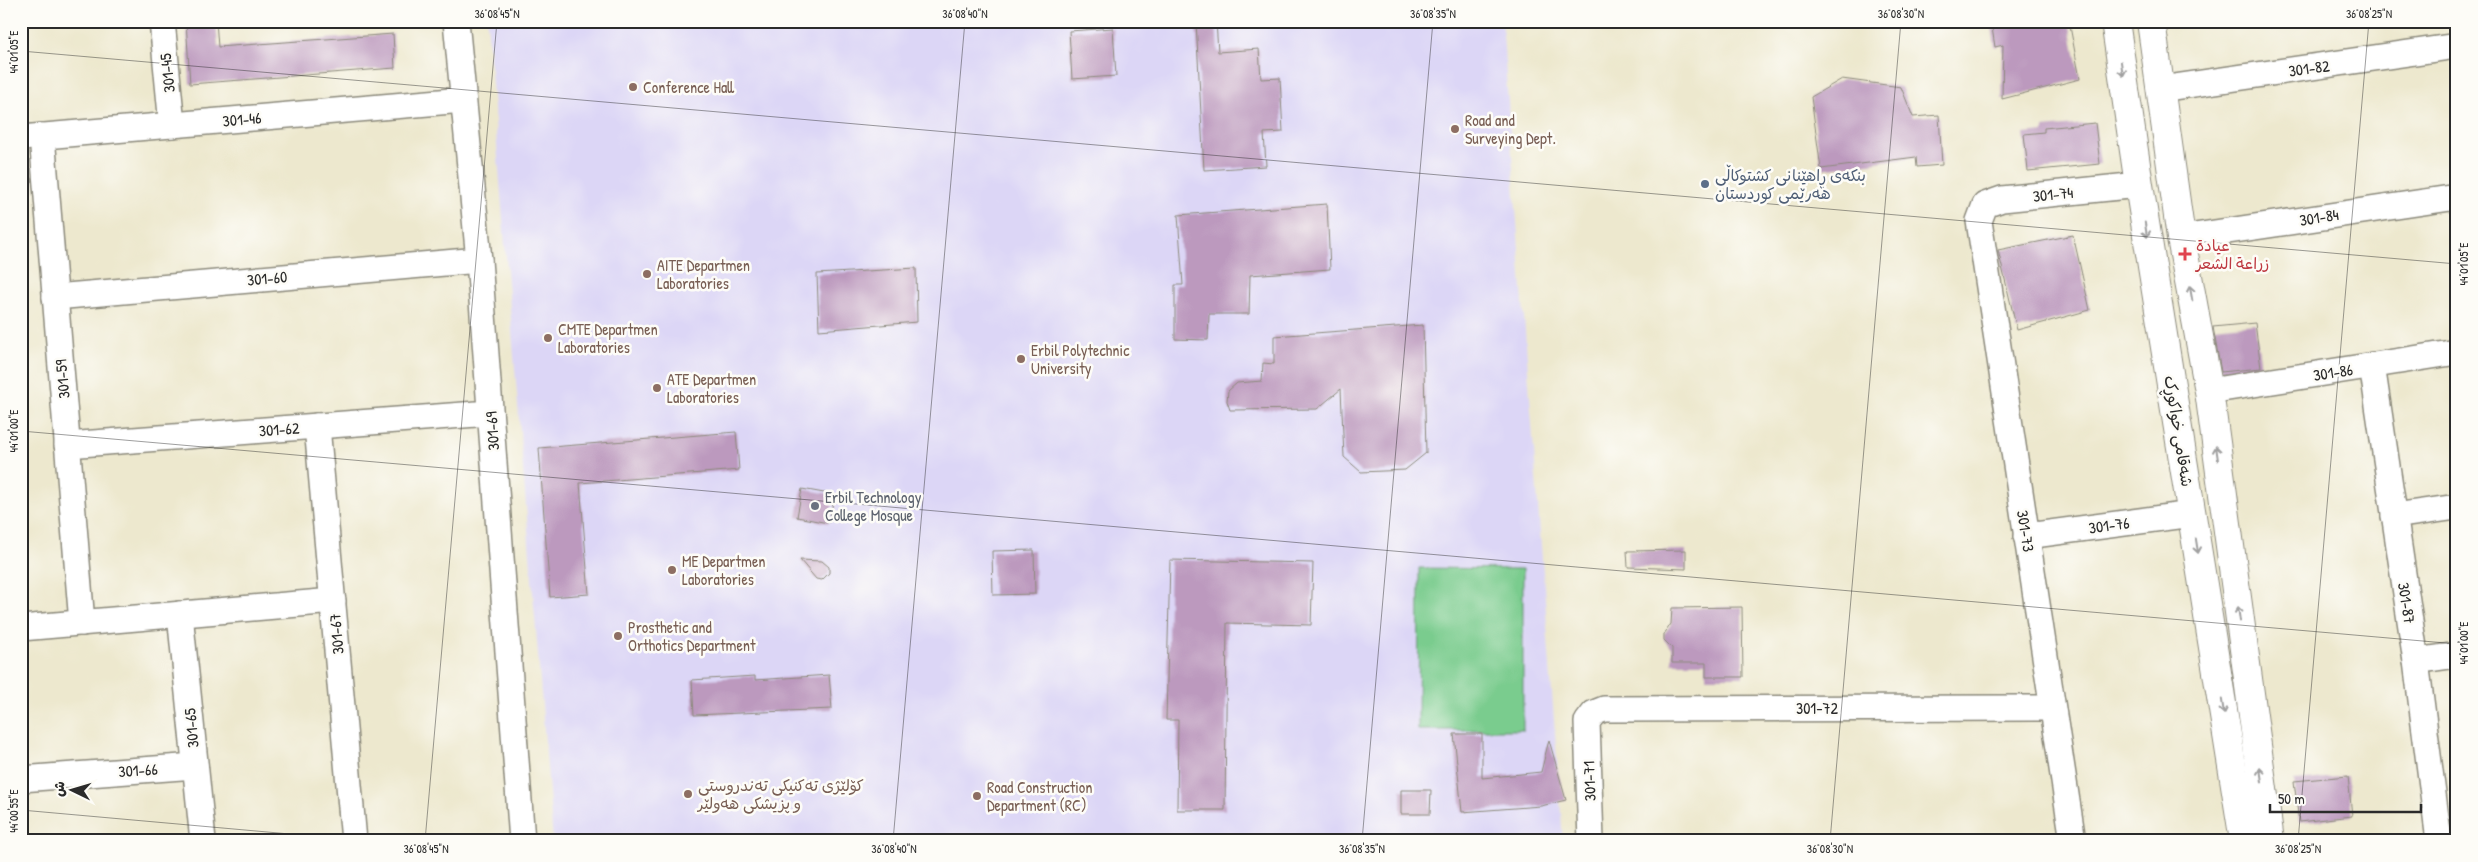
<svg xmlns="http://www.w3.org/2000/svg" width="2478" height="862" viewBox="0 0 2478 862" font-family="'Patrick Hand','Playpen Sans Arabic',sans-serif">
	<rect width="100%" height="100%" fill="#fdfcf7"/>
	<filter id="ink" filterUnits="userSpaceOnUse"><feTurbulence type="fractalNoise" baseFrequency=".02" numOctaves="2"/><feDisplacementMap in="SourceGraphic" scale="10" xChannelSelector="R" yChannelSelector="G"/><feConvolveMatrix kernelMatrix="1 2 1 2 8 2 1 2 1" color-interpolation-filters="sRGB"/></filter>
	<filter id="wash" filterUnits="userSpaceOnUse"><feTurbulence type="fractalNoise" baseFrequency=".0096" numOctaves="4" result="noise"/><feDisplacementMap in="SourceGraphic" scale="20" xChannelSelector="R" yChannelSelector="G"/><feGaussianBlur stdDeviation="1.12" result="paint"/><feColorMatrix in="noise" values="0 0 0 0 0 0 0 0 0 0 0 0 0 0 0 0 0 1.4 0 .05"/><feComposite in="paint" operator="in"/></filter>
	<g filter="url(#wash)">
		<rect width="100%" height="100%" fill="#ede8ce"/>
		<!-- built -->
		<polygon fill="#dcd6f6" points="487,21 1502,21 1563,841 553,841"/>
		<!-- green -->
		<polygon fill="#7acc8e" stroke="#527c5c" points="1419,568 1523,569 1523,730 1418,730"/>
		<g id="blocks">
			<!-- building -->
			<g fill="#bc99be">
				<polygon points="186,21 216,21 218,47 393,34 395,68 190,84"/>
				<polygon points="1196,21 1216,21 1218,52 1259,49 1261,79 1280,78 1283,132 1264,133 1266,166 1204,170"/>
				<polygon points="1991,21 2069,21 2080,79 2002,99 2003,45 1995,47"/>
				<polygon points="1113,28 1116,76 1072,79 1069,31"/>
				<polygon points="1842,79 1901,87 1913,117 1939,115 1942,165 1917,167 1916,157 1821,169 1811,97"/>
				<polygon points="2095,123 2100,164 2028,171 2024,134 2044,132 2044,128"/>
				<polygon points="1327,204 1330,269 1250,275 1249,314 1209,314 1208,340 1175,339 1175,285 1183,285 1178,215"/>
				<polygon points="2073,235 2090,310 2017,330 1998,250"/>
				<polygon points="916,268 917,322 819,330 817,274"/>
				<polygon points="2255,323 2261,368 2221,372 2213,327"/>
				<polygon points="1423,325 1426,453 1405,470 1361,472 1344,457 1341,389 1317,409 1230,410 1227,401 1228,391 1237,383 1262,381 1263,363 1274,364 1274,336"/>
				<polygon points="736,432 739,470 580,483 589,594 550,597 539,448"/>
				<polygon points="802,489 835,495 828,523 797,517"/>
				<polygon points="1034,550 1035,594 993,595 992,551"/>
				<polygon points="1686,550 1686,569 1628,567 1627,551"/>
				<polygon points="800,560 822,561 829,567 829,573 822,580 816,579"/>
				<polygon points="1170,560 1313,563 1311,625 1227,623 1225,810 1177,810 1178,720 1166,720"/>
				<polygon points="1742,607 1743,677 1706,677 1706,663 1672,663 1672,648 1664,640 1664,634 1671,624 1672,608"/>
				<polygon points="829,675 832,709 694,715 692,680 755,676 755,680"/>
				<polygon points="1454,734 1482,734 1482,778 1541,772 1549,740 1566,800 1541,806 1462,812"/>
				<polygon points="2348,776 2352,816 2299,822 2294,781"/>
				<polygon points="1401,790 1431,790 1430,814 1401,814"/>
			</g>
		</g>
	</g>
	<g filter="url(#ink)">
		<use href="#blocks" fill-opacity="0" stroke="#8c8a7c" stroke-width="1"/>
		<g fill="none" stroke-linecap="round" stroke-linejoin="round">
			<defs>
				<g id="minor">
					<polyline points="162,21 172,125"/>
					<polyline points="456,21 479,260 522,841"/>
					<polyline points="2160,89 2457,46"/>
					<polyline points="42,136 82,623"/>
					<polyline points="21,138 463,100"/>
					<polyline points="2181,238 2457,197"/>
					<polyline points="55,297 479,260"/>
					<polyline points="2372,365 2416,661 2439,841"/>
					<polyline points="2209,391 2457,352"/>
					<polyline points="317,426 354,841"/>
					<polyline points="67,445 490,413"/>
					<polyline points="2394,516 2457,507"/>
					<polyline points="2026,536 2192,514"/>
					<polyline points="180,614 203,841"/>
					<polyline points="21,628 333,601"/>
					<polyline points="2416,661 2457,655"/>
					<polyline points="21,779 195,766"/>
					<polyline points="1591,841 1587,722 1594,713 1604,709 2052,708"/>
					<polyline points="2073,841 1979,221 1985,205 2002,199 2139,185"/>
				</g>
				<g id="secondary">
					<polyline points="2115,21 2139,185 2244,841"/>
					<polyline points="2151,21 2181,238 2209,391 2270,841"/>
				</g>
			</defs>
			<!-- minor casing -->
			<use href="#minor" stroke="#8c8a7c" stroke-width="28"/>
			<!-- secondary casing -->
			<use href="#secondary" stroke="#8c8a7c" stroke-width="30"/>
			<!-- minor -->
			<use href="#minor" stroke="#fff" stroke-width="25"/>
			<!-- secondary -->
			<use href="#secondary" stroke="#fff" stroke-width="28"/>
		</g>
		<!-- one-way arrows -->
		<defs><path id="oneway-shaft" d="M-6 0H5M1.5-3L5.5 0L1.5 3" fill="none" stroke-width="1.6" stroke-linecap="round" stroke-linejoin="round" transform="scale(1.25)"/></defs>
		<g stroke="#a0a0a0">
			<use href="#oneway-shaft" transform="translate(2122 69) rotate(82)"/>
			<use href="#oneway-shaft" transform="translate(2146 230) rotate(81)"/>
			<use href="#oneway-shaft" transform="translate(2191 293) rotate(-100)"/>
			<use href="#oneway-shaft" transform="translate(2217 453) rotate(-98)"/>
			<use href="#oneway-shaft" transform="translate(2197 546) rotate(81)"/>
			<use href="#oneway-shaft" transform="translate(2239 614) rotate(-98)"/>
			<use href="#oneway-shaft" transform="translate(2223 707) rotate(81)"/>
			<use href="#oneway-shaft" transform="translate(2261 775) rotate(-98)"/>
		</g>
	</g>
	<!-- ticks -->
	<path fill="none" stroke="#2b2b2b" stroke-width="1" stroke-opacity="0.45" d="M 21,51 L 2457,264M 21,111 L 29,21M 21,431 L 2457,644M 21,810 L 368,841M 425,841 L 497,21M 893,841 L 965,21M 1362,841 L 1433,21M 1830,841 L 1901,21M 2298,841 L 2369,21"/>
	<!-- markers -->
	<g fill="#8d6e63" stroke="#fdfcf7" stroke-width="2">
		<circle cx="633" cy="87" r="5"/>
		<circle cx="1455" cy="129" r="5"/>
		<circle cx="647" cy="274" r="5"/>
		<circle cx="548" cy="338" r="5"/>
		<circle cx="1021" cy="359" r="5"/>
		<circle cx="657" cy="388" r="5"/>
		<circle cx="672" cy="570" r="5"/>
		<circle cx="618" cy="636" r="5"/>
		<circle cx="688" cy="794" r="5"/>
		<circle cx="977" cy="796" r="5"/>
	</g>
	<circle fill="#5c6f8a" stroke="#fdfcf7" stroke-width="2" cx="1705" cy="184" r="5"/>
	<path fill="#e0444e" stroke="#fdfcf7" stroke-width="2" d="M2182.5 246.5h5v5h5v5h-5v5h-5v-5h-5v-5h5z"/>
	<circle fill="#6b7280" stroke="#fdfcf7" stroke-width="2" cx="815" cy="506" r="5"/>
	<g text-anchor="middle" stroke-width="5" stroke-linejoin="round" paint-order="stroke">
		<!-- street labels -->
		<g font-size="16" fill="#2b2b2b" stroke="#fdfcf7">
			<text transform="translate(2309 68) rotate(-8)" y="6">301-82</text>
			<text transform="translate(167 73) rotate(-96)" y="6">301-45</text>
			<text transform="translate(242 119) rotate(-5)" y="6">301-46</text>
			<text transform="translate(2053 194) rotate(-6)" y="6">301-74</text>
			<text transform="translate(2319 217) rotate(-9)" y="6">301-84</text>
			<text transform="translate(267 278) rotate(-5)" y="6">301-60</text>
			<text transform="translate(2333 372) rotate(-9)" y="6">301-86</text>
			<text transform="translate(62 379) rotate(-95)" y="6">301-59</text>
			<text transform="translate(279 429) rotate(-4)" y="6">301-62</text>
			<text transform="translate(492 431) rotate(-94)" y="6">301-69</text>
			<text transform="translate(2179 431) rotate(81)" y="6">شەقامی خواکوڕک</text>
			<text transform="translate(2109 525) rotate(-8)" y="6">301-76</text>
			<text transform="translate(2026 531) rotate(81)" y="6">301-73</text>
			<text transform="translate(2407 603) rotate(81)" y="6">301-87</text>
			<text transform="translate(336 634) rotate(-95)" y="6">301-67</text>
			<text x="1817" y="714">301-72</text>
			<text transform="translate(191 728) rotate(-95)" y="6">301-65</text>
			<text transform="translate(138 770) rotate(-4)" y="6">301-66</text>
			<text transform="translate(1589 781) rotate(-92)" y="6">301-71</text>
		</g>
		<!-- education labels -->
		<g font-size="16" fill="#785e54" stroke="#fdfcf7" text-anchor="start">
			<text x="643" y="93">Conference Hall</text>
			<text x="1465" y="126">Road and<tspan x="1465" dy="18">Surveying Dept.</tspan></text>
			<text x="657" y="271">AITE Departmen<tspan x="657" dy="18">Laboratories</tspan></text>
			<text x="558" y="335">CMTE Departmen<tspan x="558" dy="18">Laboratories</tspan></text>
			<text x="1031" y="356">Erbil Polytechnic<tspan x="1031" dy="18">University</tspan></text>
			<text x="667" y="385">ATE Departmen<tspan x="667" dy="18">Laboratories</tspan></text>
			<text x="682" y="567">ME Departmen<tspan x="682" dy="18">Laboratories</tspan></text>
			<text x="628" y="633">Prosthetic and<tspan x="628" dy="18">Orthotics Department</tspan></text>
			<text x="698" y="791">کۆلێژی تەکنیکی تەندروستی<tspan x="698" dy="18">و پزیشکی هەولێر</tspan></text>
			<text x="987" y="793">Road Construction<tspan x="987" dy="18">Department (RC)</tspan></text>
		</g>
		<!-- service labels -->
		<g font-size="16" fill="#4e5e75" stroke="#fdfcf7" text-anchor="start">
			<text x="1715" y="181">بنکەی ڕاهێنانی کشتوکاڵی<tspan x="1715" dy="18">هەرێمی کوردستان</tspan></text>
		</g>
		<!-- health labels -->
		<g font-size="16" fill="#be3a42" stroke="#fdfcf7" text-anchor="start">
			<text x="2196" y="251">عيادة<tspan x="2196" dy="18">زراعة الشعر</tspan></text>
		</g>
		<!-- worship labels -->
		<g font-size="16" fill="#5b616d" stroke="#fdfcf7" text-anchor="start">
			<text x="825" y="503">Erbil Technology<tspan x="825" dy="18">College Mosque</tspan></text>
		</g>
	</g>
	<!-- margin -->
	<rect width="2478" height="862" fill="none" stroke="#fdfcf7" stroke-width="55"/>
	<!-- north arrow -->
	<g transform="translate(72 790) rotate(275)" stroke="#fdfcf7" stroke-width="4" paint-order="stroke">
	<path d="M0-4L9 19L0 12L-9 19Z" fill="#2b2b2b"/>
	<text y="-8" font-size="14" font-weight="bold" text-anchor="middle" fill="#2b2b2b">ش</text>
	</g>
	<!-- scale -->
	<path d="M2270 804v8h151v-8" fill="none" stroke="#2b2b2b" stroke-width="2.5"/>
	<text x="2278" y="804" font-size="15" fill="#2b2b2b" stroke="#fdfcf7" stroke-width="4" paint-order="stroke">50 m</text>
	<rect x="28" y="28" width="2422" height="806" fill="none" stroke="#2b2b2b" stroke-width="2"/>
	<g font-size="12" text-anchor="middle" fill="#2b2b2b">
		<text x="497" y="18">36°08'45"N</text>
		<text x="965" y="18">36°08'40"N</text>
		<text x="1433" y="18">36°08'35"N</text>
		<text x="1901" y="18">36°08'30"N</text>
		<text x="2369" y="18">36°08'25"N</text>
		<text transform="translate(14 52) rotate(-90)" y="4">44°01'05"E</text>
		<text transform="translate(2464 264) rotate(-90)" y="4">44°01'05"E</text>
		<text transform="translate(14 431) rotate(-90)" y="4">44°01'00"E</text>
		<text transform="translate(2464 643) rotate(-90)" y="4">44°01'00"E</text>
		<text transform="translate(14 811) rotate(-90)" y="4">44°00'55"E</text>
		<text x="426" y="853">36°08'45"N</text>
		<text x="894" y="853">36°08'40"N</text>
		<text x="1362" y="853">36°08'35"N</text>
		<text x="1830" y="853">36°08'30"N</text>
		<text x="2298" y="853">36°08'25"N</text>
	</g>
</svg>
